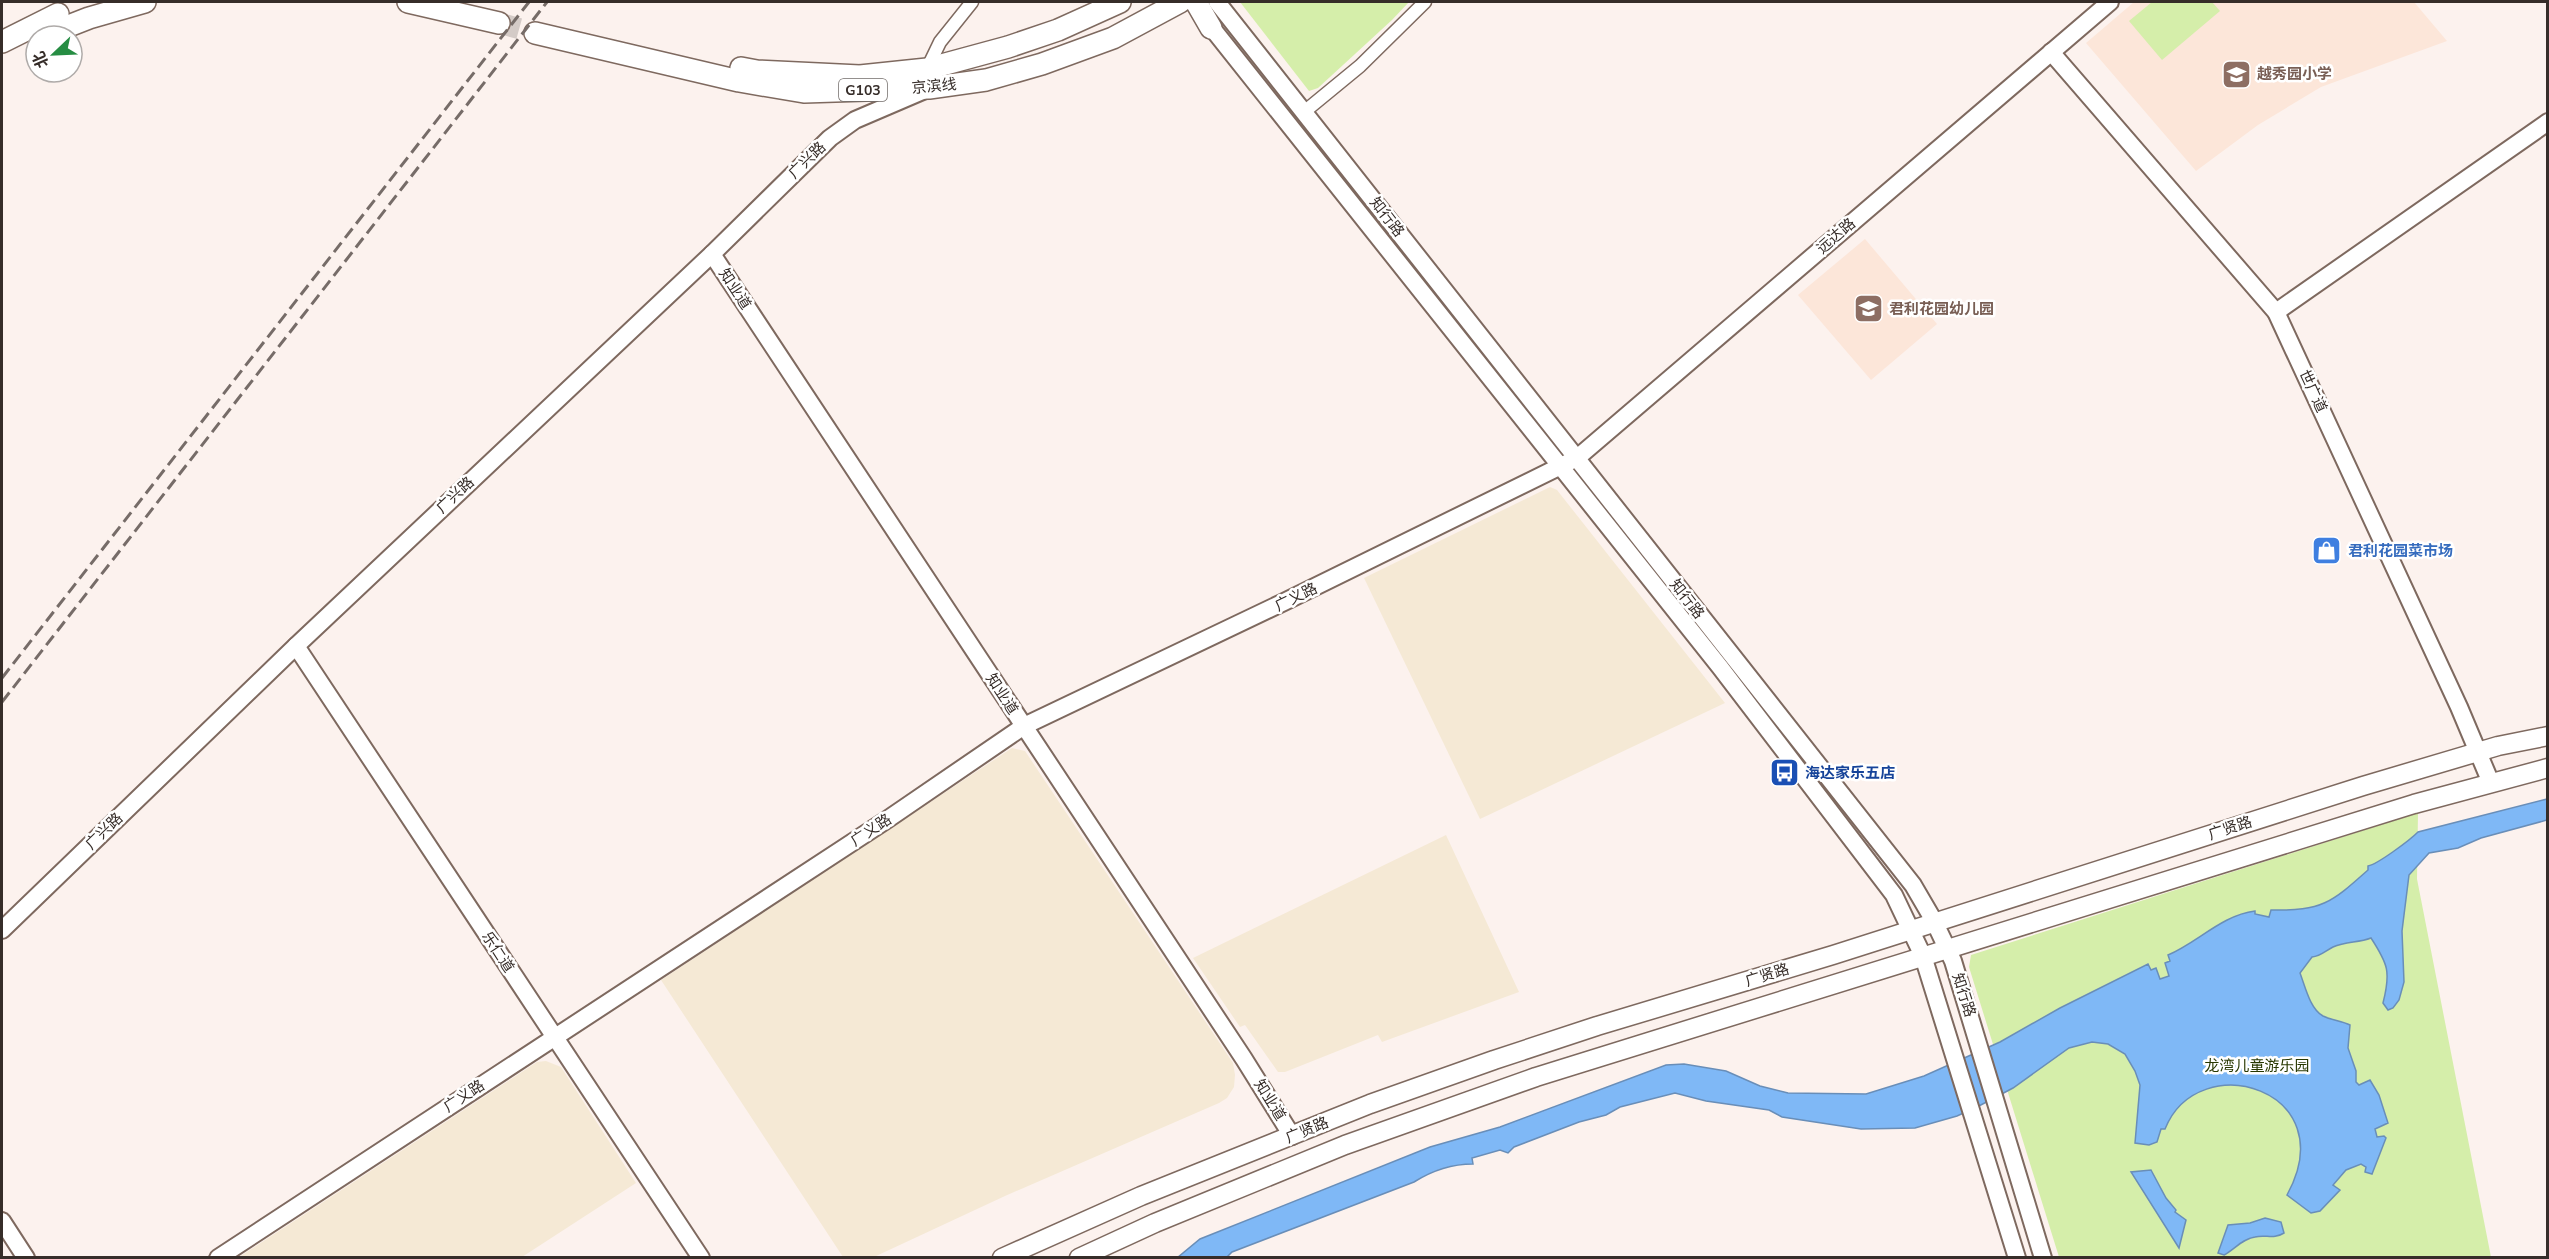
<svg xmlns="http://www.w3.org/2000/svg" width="2549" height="1259" viewBox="0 0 2549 1259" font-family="'Nunito Sans','Noto Sans SC',sans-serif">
	<rect width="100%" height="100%" fill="#fcf2ee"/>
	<!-- industrial -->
	<g fill="#f5e9d5">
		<polygon points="1550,487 1557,490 1725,703 1480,819 1364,578"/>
		<polygon points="1012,748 1025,751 1233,1063 1235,1075 1234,1087 1227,1098 1219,1103 1005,1196 874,1257 843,1257 661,980"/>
		<polygon points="1446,835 1519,992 1382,1042 1378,1035 1285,1072 1278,1072 1245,1025 1240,1027 1193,958"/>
		<polygon points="546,1061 561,1067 636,1183 522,1257 239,1257 537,1062"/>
	</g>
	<!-- education -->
	<g fill="#fce6d9">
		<polygon points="2134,2 2414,2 2447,41 2321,87 2258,125 2196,171 2086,43"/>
		<polygon points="1865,239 1937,324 1871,380 1798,295"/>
	</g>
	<!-- green -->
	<g fill="#d5eeaa">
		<polygon points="1240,2 1409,2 1392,20 1318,88 1309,91"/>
		<polygon points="2152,2 2212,2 2220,11 2162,60 2129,21"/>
		<polygon points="2418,813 2417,879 2491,1257 2059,1257 1969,967 1971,955"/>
	</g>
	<!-- water -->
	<g fill="#7fb8f6" stroke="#698eb8" stroke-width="1.5">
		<path d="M 2547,799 L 2547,820 L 2481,838 L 2458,848 L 2429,853 L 2409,875 L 2402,931 L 2404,982 L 2399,1000 L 2393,1008 L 2388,1010 L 2383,1003 C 2391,972 2388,964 2371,938 C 2358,943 2346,941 2333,947 C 2325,951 2321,956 2312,957 L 2300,973 C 2305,986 2310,1009 2323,1016 C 2331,1020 2342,1021 2350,1025 L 2348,1048 L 2356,1071 L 2356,1082 L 2359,1085 L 2370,1080 L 2379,1095 L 2388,1123 L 2375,1129 L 2377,1137 L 2384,1136 L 2386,1138 L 2372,1174 L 2365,1172 L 2366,1167 L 2361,1164 L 2346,1170 L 2333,1185 L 2340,1190 L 2320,1211 L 2311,1213 L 2287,1195 C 2345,1090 2199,1045 2165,1129 L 2161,1129 L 2157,1142 L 2149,1145 L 2135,1143 L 2140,1085 L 2135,1071 L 2125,1054 L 2108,1044 L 2092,1042 L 2069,1048 L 2013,1088 L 1977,1107 L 1957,1116 L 1915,1128 L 1861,1129 L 1782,1117 L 1769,1110 L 1706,1101 L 1675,1093 L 1620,1107 L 1606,1115 L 1579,1122 L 1514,1147 L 1508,1153 L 1500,1150 L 1472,1158 L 1473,1164 C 1451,1164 1433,1170 1414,1182 L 1232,1252 L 1227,1257 L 1177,1258 L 1200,1239 L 1430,1147 L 1500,1127 L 1666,1065 L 1684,1064 L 1726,1071 L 1760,1086 L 1788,1093 L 1866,1094 L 1924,1076 L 2000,1042 L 2060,1008 L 2148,964 L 2151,970 L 2156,968 L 2160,979 L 2169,976 L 2165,963 L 2170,961 L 2168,955 C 2197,943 2222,915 2255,911 L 2255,914 L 2269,917 L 2271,910 C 2322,911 2331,903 2368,870 L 2368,866 C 2378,864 2410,840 2418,832 Z"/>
		<polygon points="2151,1170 2166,1198 2176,1210 2175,1212 2186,1220 2179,1248 2131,1172"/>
		<path d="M 2265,1218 L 2281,1222 L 2284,1233 C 2273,1240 2266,1234 2255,1237 C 2242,1239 2235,1249 2224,1255 L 2218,1253 L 2228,1225 L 2250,1223 Z"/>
	</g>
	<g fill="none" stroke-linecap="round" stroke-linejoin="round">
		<!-- highway-tunnel -->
		<polyline stroke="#d4cbc7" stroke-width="21" stroke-dasharray="21 10" stroke-linecap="butt" points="499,23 535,33"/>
		<defs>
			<g id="street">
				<polyline points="927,69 940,42 972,2"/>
				<polyline points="1304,112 1360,66 1425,2"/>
			</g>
			<g id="secondary">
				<polyline points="1217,2 1913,885 1934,921 1953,961 2043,1258"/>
				<polyline points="1204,18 1720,667 1894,895 1923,956 2017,1258"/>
				<polyline points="2051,52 2276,312 2459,707 2491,783"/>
				<polyline points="712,254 1244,1059 1292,1136"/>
				<polyline points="2276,312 2548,122"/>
				<polyline points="296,646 701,1258"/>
				<polyline points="2,930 296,646 712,254 830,138 855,120 925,90"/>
				<polyline points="2,1221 26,1258"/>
				<polyline points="218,1258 888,819 1024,726 1284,602 1577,458 2110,2"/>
			</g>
			<g id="primary">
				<polyline points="1002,1258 1141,1196 1370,1104 1494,1060 1597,1026 1833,955 2363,786 2498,746 2548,736"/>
				<polyline points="1079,1258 1155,1223 1345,1145 1536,1077 2414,804 2548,768"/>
			</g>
			<g id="highway">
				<polyline points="408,2 499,23"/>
				<polyline points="1196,2 1211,28"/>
				<polyline points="535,33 739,81 804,92 929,88 986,80 1042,64 1113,38 1180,2"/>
				<polyline points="43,36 89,18 145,2"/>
				<polyline points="2,42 58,14"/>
				<polyline points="741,68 757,71 860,76 927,69 1008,47 1058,30 1120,2"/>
			</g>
		</defs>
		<!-- street casing -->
		<use href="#street" stroke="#7e695f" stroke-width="15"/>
		<!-- secondary casing -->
		<use href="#secondary" stroke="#7e695f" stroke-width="20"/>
		<!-- primary casing -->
		<use href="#primary" stroke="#7e695f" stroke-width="21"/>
		<!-- highway casing -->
		<use href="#highway" stroke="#7e695f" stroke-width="24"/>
		<!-- street -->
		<use href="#street" stroke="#fff" stroke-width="12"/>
		<!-- secondary -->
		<use href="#secondary" stroke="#fff" stroke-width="16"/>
		<!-- primary -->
		<use href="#primary" stroke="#fff" stroke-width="18"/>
		<!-- highway -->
		<use href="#highway" stroke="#fff" stroke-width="21"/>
		<!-- rail -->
		<g stroke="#766c68" stroke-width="3" stroke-dasharray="12 6" stroke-linecap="butt">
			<polyline points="2,678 529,2"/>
			<polyline points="2,702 547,2"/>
		</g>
	</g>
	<!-- icons -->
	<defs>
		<symbol id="school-square" viewBox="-11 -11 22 22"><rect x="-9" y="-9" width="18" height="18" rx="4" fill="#8d6e63" stroke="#fff"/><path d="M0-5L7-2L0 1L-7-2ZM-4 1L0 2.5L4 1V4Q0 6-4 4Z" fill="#fff"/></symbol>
		<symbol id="shop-square" viewBox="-11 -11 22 22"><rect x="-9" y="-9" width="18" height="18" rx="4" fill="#3f7fe0" stroke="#fff"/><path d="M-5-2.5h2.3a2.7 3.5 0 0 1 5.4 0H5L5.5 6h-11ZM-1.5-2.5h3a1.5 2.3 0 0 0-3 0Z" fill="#fff"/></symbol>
		<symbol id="bus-square" viewBox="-11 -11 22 22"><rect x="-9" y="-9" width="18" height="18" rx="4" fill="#1a4fb4" stroke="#fff"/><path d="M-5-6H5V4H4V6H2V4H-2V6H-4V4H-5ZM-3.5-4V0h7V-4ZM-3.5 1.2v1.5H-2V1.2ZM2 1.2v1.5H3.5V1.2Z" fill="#fff"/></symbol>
	</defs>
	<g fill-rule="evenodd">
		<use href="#school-square" x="2220" y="58" width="33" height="33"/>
		<use href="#school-square" x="1852" y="292" width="33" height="33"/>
		<use href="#shop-square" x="2310" y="534" width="33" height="33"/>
		<use href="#bus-square" x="1768" y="756" width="33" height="33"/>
	</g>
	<g text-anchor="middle" stroke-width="5" stroke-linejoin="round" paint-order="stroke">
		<!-- shield labels -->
		<rect fill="#fff" stroke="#726c69" stroke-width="1.5" x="839" y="79" width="48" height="22" rx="4.5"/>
		<g font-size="14" font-weight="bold" fill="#362d29">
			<text x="863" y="95">G103</text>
		</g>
		<!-- education labels -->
		<g font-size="15" font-weight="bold" fill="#785e54" stroke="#fff" text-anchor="start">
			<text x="2257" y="79">越秀园小学</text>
			<text x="1889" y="314">君利花园幼儿园</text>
		</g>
		<!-- street labels -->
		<g font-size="15" fill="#362d29" stroke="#fff">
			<text transform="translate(934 86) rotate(-5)" y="5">京滨线</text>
			<text transform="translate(807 160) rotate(-44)" y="5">广兴路</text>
			<text transform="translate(1387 217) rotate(52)" y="5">知行路</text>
			<text transform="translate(1836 236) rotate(-41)" y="5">远达路</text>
			<text transform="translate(735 289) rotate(57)" y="5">知业道</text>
			<text transform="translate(2313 391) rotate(65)" y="5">世广道</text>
			<text transform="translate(455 495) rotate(-43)" y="5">广兴路</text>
			<text transform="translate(1296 597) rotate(-26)" y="5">广义路</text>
			<text transform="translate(1687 599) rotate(52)" y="5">知行路</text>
			<text transform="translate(1002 694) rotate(57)" y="5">知业道</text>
			<text transform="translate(2230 828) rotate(-18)" y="5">广贤路</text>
			<text transform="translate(871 830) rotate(-33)" y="5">广义路</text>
			<text transform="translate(104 831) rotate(-44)" y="5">广兴路</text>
			<text transform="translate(498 952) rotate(57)" y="5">乐仁道</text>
			<text transform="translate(1767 975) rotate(-17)" y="5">广贤路</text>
			<text transform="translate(1964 995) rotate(72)" y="5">知行路</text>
			<text transform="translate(464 1096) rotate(-33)" y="5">广义路</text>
			<text transform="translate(1270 1100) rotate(58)" y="5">知业道</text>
			<text transform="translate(1307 1130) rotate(-22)" y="5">广贤路</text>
		</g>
		<!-- shop labels -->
		<g font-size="15" font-weight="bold" fill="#366cbe" stroke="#fff" text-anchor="start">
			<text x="2348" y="556">君利花园菜市场</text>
		</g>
		<!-- transit labels -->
		<g font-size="15" font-weight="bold" fill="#164399" stroke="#fff" text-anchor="start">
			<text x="1805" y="778">海达家乐五店</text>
		</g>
		<!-- park labels -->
		<g font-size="15" fill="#283800" stroke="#fff">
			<text x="2257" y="1071">龙湾儿童游乐园</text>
		</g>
	</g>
	<!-- border -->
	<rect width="2549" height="1259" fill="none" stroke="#362d29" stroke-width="6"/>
	<!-- north arrow -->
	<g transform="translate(54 54) rotate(247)"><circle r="28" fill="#ffffff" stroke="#afaba9" stroke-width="1.5"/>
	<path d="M0-4.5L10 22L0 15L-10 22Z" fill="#268d43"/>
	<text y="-9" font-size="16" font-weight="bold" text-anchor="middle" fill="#362d29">北</text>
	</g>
</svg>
